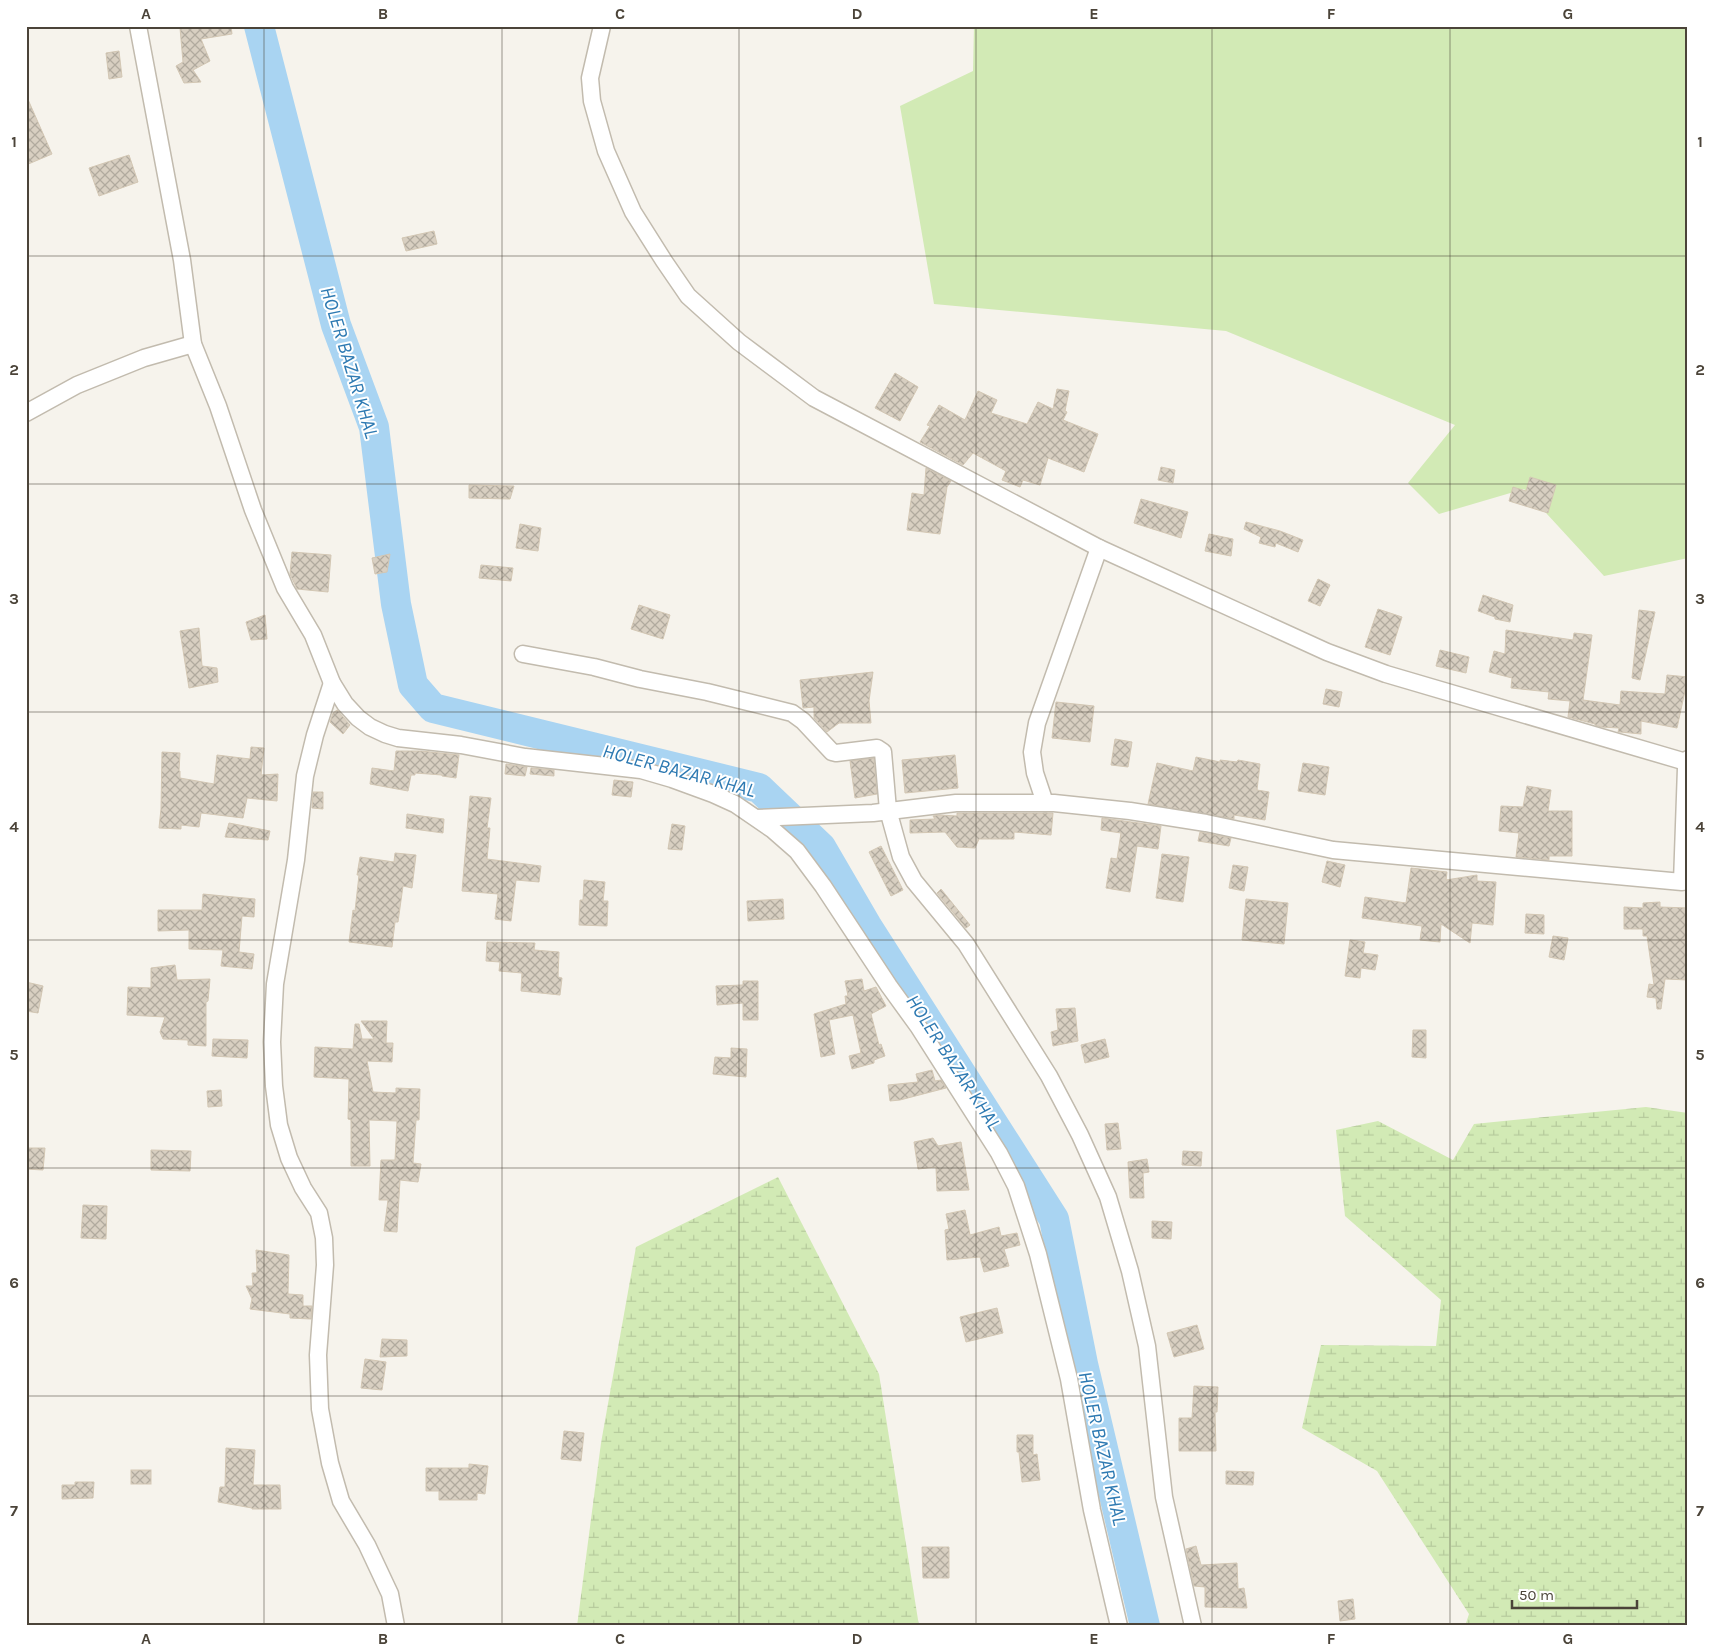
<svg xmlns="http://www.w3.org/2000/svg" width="1714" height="1652" viewBox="0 0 1714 1652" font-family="Karla,sans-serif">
	<defs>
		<pattern id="wetland-marsh" width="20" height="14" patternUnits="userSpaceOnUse" patternTransform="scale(1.25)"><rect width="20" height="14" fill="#d2eab5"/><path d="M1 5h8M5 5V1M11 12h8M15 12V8" fill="none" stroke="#b6ca9c"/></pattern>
		<pattern id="building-cross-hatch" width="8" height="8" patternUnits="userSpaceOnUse" patternTransform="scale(1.25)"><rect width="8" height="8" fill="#d8cfc1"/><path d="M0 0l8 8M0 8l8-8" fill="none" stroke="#b1aa9e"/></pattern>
	</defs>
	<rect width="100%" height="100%" fill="#f6f3ec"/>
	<!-- green -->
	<polygon fill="#d2eab5" points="974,26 1688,26 1688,558 1604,576 1524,489 1439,514 1408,483 1455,425 1226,331 934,304 900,106 973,71"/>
	<!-- wetland -->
	<g fill="url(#wetland-marsh)">
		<polygon points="1646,1107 1688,1113 1688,1626 1465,1626 1469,1614 1377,1471 1302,1428 1321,1345 1436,1346 1441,1300 1345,1216 1336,1130 1378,1121 1453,1160 1474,1124"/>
		<polygon points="778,1177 879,1374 919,1626 577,1626 601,1443 636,1247"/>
	</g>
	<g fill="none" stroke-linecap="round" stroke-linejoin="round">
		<!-- river -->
		<polyline stroke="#a9d4f2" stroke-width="30" points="259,26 336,325 374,427 396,604 413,685 433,708 759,788 821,847 867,926 1054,1219 1083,1364 1145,1626"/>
	</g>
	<!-- building -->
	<g fill="url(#building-cross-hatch)" stroke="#d3c7b4">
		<polygon points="202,26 231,26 232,34 201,39 210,61 193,70 201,82 184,83 176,66 183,62 180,28"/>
		<polygon points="119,51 122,77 109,79 106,53"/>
		<polygon points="26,95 52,154 26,165"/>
		<polygon points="129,155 138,182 99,196 89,168"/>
		<polygon points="434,231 437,244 406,251 402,238"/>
		<polygon points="895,373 918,387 900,421 875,408"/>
		<polygon points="1057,389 1069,391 1065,411 1067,412 1063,420 1098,434 1084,472 1048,458 1040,485 1023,480 1020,487 1002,480 1006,471 973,453 963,465 920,442 930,426 927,425 939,405 965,420 978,391 997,400 991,413 1027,424 1038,402 1053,409"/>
		<polygon points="1161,467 1175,470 1173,483 1158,480"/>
		<polygon points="926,468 951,481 947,487 940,534 907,530 912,493 924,495"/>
		<polygon points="1530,477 1556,485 1548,513 1509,501 1513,487 1526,491"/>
		<polygon points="469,485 514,486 510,499 469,498"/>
		<polygon points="1141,499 1188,512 1181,538 1134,523"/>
		<polygon points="1246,522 1280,531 1303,540 1298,552 1276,543 1275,547 1259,543 1261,537 1244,529"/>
		<polygon points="520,524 541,528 538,551 516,548"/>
		<polygon points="1209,534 1233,539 1231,556 1205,551"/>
		<polygon points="292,552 331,555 328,592 297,589 290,574"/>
		<polygon points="390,554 387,572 375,574 372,558"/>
		<polygon points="481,565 513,568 511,581 479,578"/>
		<polygon points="1318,579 1330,585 1320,606 1308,601"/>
		<polygon points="1483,595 1513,605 1510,622 1495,619 1495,617 1478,611"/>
		<polygon points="639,605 670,615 663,639 631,629"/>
		<polygon points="1378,609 1402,617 1390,655 1365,647"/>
		<polygon points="1639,610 1655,612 1640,680 1632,678"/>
		<polygon points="265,615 267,639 251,640 246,622"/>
		<polygon points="199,628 202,666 217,668 218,682 189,688 180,631"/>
		<polygon points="1506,630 1573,640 1574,633 1592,635 1583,700 1620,705 1621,691 1665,694 1667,675 1688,677 1677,728 1641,721 1641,734 1620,732 1618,732 1619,728 1601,727 1595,725 1595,724 1568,717 1570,701 1548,699 1549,692 1511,688 1512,678 1489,672 1494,651 1505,654"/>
		<polygon points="1440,650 1469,657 1466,673 1436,666"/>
		<polygon points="873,672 869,701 871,723 839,723 827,732 814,718 814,707 803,708 800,680"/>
		<polygon points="1326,689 1342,692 1339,707 1323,704"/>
		<polygon points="1056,702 1094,706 1090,742 1052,738"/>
		<polygon points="337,710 350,725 343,734 330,722 333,713"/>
		<polygon points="1115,739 1132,742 1128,767 1111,765"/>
		<polygon points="251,747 264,748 261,775 278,774 277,801 247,798 243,818 201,813 199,827 181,825 181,829 159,828 161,809 162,752 180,753 179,771 180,771 180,778 214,784 217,755 250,759"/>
		<polygon points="396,751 421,751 459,755 456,778 442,776 442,775 415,773 415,775 411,775 408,791 370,784 372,768 394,771"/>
		<polygon points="955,755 958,788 905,793 902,760"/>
		<polygon points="1196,757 1220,762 1220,760 1237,762 1238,760 1260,764 1257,790 1269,792 1265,820 1234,815 1234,819 1148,804 1157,763 1193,771"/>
		<polygon points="874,758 877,794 855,798 850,761"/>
		<polygon points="1303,763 1329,767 1325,795 1298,791"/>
		<polygon points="506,764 527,767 525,776 505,774"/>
		<polygon points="531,768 554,770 554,776 530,774"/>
		<polygon points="614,780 633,782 631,797 612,795"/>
		<polygon points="1527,786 1551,790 1548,811 1572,811 1572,856 1549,856 1549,860 1516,857 1519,833 1499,831 1501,806 1523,807"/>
		<polygon points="313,792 323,792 323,809 312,808"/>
		<polygon points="470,796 491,798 487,828 490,828 487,859 541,866 539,882 516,880 511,921 495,919 498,894 462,891"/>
		<polygon points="957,813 1053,813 1051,835 1014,832 1014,839 979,839 975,848 957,847 945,832 910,833 910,820 935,819 933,816 940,815 957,816"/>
		<polygon points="407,814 444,819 443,833 406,828"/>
		<polygon points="1102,818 1161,826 1158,849 1137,846 1130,892 1106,888 1111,858 1117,859 1121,833 1101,830"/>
		<polygon points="229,823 270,831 268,840 225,837"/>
		<polygon points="672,824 685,826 682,850 668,849"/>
		<polygon points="1200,832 1231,838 1229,846 1198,841"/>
		<polygon points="881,846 903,890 891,896 869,852"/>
		<polygon points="395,853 416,855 412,888 403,886 398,922 395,922 392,947 349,942 353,910 355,911 359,875 357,875 360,857 394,862"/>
		<polygon points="1162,854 1189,857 1183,902 1156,898"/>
		<polygon points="1327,861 1345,865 1340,887 1322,882"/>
		<polygon points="1233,865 1248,867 1244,891 1229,888"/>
		<polygon points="1411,868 1447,872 1446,880 1477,875 1477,881 1496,882 1493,925 1472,923 1470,943 1441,924 1440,942 1420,940 1422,926 1362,918 1365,897 1406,903"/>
		<polygon points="584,880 605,882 603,901 608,901 607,926 579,925 580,900 583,900"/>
		<polygon points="941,889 970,925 966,928 937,893"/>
		<polygon points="203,894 255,899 254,917 242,916 239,952 254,954 252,969 221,966 223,950 189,949 189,930 158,931 158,910 202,910"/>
		<polygon points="783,899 784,919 748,921 747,901"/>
		<polygon points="1246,899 1288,903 1284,944 1242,940"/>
		<polygon points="1660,902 1660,907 1688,908 1688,980 1665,979 1661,1009 1657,1009 1656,998 1647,997 1649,984 1654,985 1647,936 1643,936 1643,929 1624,929 1624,907 1643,908 1643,903"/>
		<polygon points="1526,914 1544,915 1544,934 1525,933"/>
		<polygon points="1553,936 1568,938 1564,960 1549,957"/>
		<polygon points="1350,940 1365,942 1363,953 1378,955 1375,970 1361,968 1360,978 1345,976"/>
		<polygon points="487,942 535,943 534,950 559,952 558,977 562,978 560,995 521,991 522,973 499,971 500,962 486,961"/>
		<polygon points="175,965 177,980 210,979 208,1001 206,1002 206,1046 188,1045 188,1040 163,1039 160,1032 165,1017 127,1015 128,987 151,988 151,968"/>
		<polygon points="862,979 864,991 876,987 886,1006 871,1014 879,1045 881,1044 885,1056 874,1060 874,1063 852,1069 849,1056 861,1053 853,1015 829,1020 835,1054 821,1057 814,1014 846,1004 845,996 848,996 845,981"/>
		<polygon points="743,981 758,981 758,1020 743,1020 743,1003 717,1005 716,986 743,985"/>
		<polygon points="26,982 43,986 38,1013 26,1011"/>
		<polygon points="1075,1008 1078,1041 1053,1046 1051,1032 1058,1030 1056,1009"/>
		<polygon points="361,1021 387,1021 386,1043 393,1043 392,1062 367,1061 373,1092 396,1093 396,1088 420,1089 419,1120 416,1120 413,1163 421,1164 418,1182 400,1180 397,1232 384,1231 388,1200 379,1200 381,1160 395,1160 397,1121 369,1120 370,1166 351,1166 351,1120 348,1119 349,1079 314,1077 315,1047 353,1049 355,1024 359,1024 362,1039 374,1039"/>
		<polygon points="1413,1030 1426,1030 1426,1058 1412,1057"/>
		<polygon points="213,1039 248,1040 247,1058 212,1056"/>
		<polygon points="1105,1039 1109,1057 1085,1063 1081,1045"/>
		<polygon points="731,1048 747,1049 746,1077 713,1074 715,1057 731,1058"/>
		<polygon points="932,1070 935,1081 941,1080 946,1088 900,1100 890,1101 888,1085 918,1082 916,1074"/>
		<polygon points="221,1090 222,1106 208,1107 207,1091"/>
		<polygon points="1118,1123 1121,1149 1107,1150 1105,1124"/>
		<polygon points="933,1138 938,1146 961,1142 969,1190 937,1191 936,1167 918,1169 914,1142"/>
		<polygon points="26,1148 45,1148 43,1170 26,1169"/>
		<polygon points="151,1150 191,1151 190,1171 151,1170"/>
		<polygon points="1183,1151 1202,1152 1201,1166 1182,1165"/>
		<polygon points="1147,1159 1149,1172 1143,1173 1144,1198 1130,1198 1128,1162"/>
		<polygon points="83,1205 107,1206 106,1239 81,1238"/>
		<polygon points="965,1210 970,1235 999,1227 1001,1236 1017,1233 1020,1245 1004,1249 1009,1266 984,1272 980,1257 947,1260 945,1230 949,1229 946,1214"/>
		<polygon points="1152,1221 1172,1222 1171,1239 1152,1238"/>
		<polygon points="256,1250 289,1255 288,1294 303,1295 303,1306 312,1306 311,1319 290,1318 290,1314 250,1309 252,1299 246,1286 253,1286 252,1273 257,1273"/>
		<polygon points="997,1308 1003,1333 966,1342 960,1317"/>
		<polygon points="1197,1325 1204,1349 1174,1357 1167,1333"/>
		<polygon points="382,1339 407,1340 407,1356 380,1357"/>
		<polygon points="365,1359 386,1362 382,1390 361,1388"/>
		<polygon points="1194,1386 1218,1387 1217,1412 1215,1412 1216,1451 1179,1451 1179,1418 1192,1418"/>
		<polygon points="564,1431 584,1433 581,1461 561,1459"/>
		<polygon points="1017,1435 1033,1435 1033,1455 1037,1454 1040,1480 1022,1482 1019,1452 1017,1452"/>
		<polygon points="226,1448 255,1450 253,1485 280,1485 281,1509 252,1509 252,1508 218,1502 220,1487 225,1487"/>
		<polygon points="469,1464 488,1466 485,1494 477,1493 477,1500 439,1500 439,1491 426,1491 426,1468 469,1468"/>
		<rect x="131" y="1470" width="20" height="14"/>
		<polygon points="1226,1471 1254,1472 1253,1485 1226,1484"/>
		<polygon points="75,1482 94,1482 93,1498 62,1499 62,1485 75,1485"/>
		<polygon points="1196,1546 1201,1565 1237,1563 1238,1589 1244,1588 1247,1608 1205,1607 1205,1587 1194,1586 1186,1549"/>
		<polygon points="922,1547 949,1547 949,1578 923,1578"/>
		<polygon points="1353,1599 1355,1619 1340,1621 1338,1601"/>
	</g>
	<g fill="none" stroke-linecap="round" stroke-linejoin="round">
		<defs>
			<g id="street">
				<polyline points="138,26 182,260 193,344 218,406 253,510 285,588 313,635 332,683 345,704 358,718 370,727 385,734 398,738 461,745 525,757 641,770 672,779 713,794 735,804 773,830 797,851 823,886 889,986 918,1026 999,1153 1016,1186 1038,1254 1069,1379 1092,1510 1119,1626"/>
				<polyline points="602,26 590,78 592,101 606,151 633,212 664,261 688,296 739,342 814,398 1099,548 1327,652 1386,674 1686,762"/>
				<polyline points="26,413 77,385 144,358 193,344"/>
				<polyline points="523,654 594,667 640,679 707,692 792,713 803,721 832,752 836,753 877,748 883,752 888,810 901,857 914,881 966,944 1049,1076 1080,1135 1108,1197 1130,1271 1147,1346 1164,1497 1193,1626"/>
				<polyline points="332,683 315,735 305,776 296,860 275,984 272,1042 274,1086 279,1125 289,1158 303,1188 319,1213 324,1238 325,1265 318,1355 320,1409 330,1463 341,1501 367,1545 390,1594 396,1626"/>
				<polyline points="1045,803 1035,773 1032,752 1037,723 1099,548"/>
				<polyline points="757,818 873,813 956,803 1054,803 1130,811 1206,823 1333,850 1682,882 1686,768 1688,759"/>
			</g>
		</defs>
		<!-- street casing -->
		<use href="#street" stroke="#c2bbae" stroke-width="19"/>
		<!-- street -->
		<use href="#street" stroke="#fff" stroke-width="16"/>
	</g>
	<!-- grid -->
	<path fill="none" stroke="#4b4439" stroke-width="1" stroke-opacity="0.55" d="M 264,26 L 264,1626M 502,26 L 502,1626M 739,26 L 739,1626M 976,26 L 976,1626M 1212,26 L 1212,1626M 1450,26 L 1450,1626M 26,256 L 1688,256M 26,484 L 1688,484M 26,712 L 1688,712M 26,940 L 1688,940M 26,1168 L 1688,1168M 26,1396 L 1688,1396"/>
	<g text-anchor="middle" stroke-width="4" stroke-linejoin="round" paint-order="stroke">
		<!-- water labels -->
		<g font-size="20" font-style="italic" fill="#2e7ab2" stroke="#fff">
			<text transform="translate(350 362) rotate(73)" y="7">HOLER BAZAR KHAL</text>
			<text transform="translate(679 770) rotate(15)" y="7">HOLER BAZAR KHAL</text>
			<text transform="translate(954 1062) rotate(57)" y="7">HOLER BAZAR KHAL</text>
			<text transform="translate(1103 1448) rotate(77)" y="7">HOLER BAZAR KHAL</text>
		</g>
	</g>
	<!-- border -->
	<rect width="1714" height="1652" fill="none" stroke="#ffffff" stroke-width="55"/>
	<!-- scale -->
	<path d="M1512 1600v8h125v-8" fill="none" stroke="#4b4439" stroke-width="2.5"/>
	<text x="1519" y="1600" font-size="15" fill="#4b4439" stroke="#ffffff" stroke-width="4" paint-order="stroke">50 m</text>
	<rect x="28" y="28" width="1658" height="1596" fill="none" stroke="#4b4439" stroke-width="2"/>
	<g font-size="16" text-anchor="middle" font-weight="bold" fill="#4b4439">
		<text x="146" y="19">A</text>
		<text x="383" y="19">B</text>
		<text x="620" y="19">C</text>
		<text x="857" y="19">D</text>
		<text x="1094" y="19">E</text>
		<text x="1331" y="19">F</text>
		<text x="1568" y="19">G</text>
		<text x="14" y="147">1</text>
		<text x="1700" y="147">1</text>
		<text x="14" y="375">2</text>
		<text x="1700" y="375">2</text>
		<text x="14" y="604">3</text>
		<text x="1700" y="604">3</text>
		<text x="14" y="832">4</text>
		<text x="1700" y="832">4</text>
		<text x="14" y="1060">5</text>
		<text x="1700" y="1060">5</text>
		<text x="14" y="1288">6</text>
		<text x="1700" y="1288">6</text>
		<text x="14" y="1516">7</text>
		<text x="1700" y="1516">7</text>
		<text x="146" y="1644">A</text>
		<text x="383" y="1644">B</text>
		<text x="620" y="1644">C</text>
		<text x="857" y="1644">D</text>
		<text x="1094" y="1644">E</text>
		<text x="1331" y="1644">F</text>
		<text x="1568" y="1644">G</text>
	</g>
</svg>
